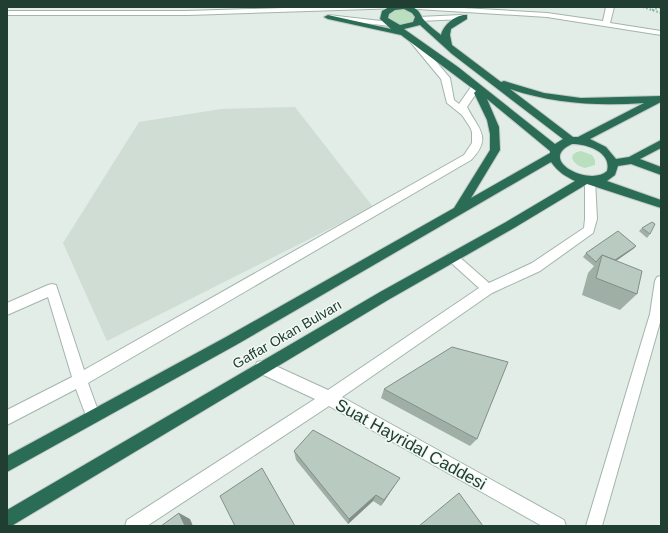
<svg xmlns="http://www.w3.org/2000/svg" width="668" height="533" viewBox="0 0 668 533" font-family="Arial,sans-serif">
	<rect width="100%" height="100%" fill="#e1ede6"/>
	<!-- built -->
	<polygon fill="#cfddd5" points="295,107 373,207 107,341 63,243 139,122 221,109"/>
	<!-- green -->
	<g fill="#b9dfbe">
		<path d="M 400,9 L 408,11 L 414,15 L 414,20 C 407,27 393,26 387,17 L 389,13 Z"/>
		<path d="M 581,151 L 592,155 L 595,160 L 595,165 L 585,168 C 575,166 564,154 581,151 Z"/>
	</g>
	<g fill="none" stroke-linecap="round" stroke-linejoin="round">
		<defs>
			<g id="minor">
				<polygon points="315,7 447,7 547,13 603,21 606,7 614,7 610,23 661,31 661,35 547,17 401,8 188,15 7,15 7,11 188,11"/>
				<polygon points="328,15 390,22 394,24 390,26 331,19 327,17"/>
				<polygon points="461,15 465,17 464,19 419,21 415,19 419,17"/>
				<path d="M 412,36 L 415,37 L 450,78 L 454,100 L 459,104 L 473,84 L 476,83 L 481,86 L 467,107 C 478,129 493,137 471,160 L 88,383 L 100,416 L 98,421 L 93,423 L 88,421 L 76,389 L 7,425 L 7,410 L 72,377 L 48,297 L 7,315 L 7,303 L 48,285 L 52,284 L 56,285 L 84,370 L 464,155 L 472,143 L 472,132 L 470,127 L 462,115 L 447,103 L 441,79 L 408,39 Z"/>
				<polygon points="590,176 594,177 595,180 597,219 593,233 540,271 492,293 342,397 564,520 566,526 542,526 329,406 147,526 125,526 127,520 315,399 257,372 255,367 257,362 262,361 267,362 328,390 479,288 448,260 446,257 448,254 452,252 456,254 489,283 532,263 584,228 585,219 585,180 586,177"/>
				<polygon points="661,276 661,319 602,526 586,526 650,314 655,281 657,277"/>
			</g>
			<path id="highway" d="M 389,7 L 412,7 C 420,10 420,15 424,20 C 429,26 436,31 441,35 C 443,25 456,14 467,15 L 467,19 L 451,29 L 450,35 L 452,45 L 501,82 L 504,81 L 544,93 L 581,98 L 661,96 L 661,102 L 659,103 L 590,139 L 606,147 L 616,159 L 629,157 L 661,140 L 661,148 L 640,159 L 661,167 L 661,175 L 631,164 L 618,166 L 615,175 L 607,181 L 661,200 L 661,208 L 587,184 L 514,228 L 388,300 L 13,525 L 7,526 L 7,510 L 380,292 L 506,222 L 575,181 C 565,176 558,172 551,162 L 236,345 L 7,472 L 7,456 L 226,337 L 454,208 L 490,150 L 490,134 L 487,120 L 474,93 L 476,91 L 401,35 L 328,19 L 324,17 L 328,15 L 391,29 L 380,19 L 382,11 ZM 404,9 L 412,13 L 415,17 L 413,22 L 400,25 L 388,18 L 389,14 L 395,10 ZM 420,25 L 452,54 L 563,139 L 555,144 L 458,67 L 404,29 ZM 510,89 C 554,104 598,106 644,103 L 578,137 L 573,137 ZM 487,99 L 550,151 L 550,153 L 471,198 L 500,150 L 499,127 ZM 572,144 C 587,144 612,152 607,171 C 590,187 536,160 572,144 Z"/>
		</defs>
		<!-- minor casing -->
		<use href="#minor" stroke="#a3b5ac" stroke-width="2"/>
		<!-- highway casing -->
		<use href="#highway" stroke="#c1c9c6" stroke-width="2"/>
		<!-- path -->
		<g stroke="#80b29b" stroke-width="2" stroke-dasharray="1.5 2" stroke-linecap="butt">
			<polyline points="643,7 661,13"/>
			<polyline points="652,10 661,7"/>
		</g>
		<!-- minor -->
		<use href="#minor" fill="#fff" fill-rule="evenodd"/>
		<!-- highway -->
		<use href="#highway" fill="#2a6c55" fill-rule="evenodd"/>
	</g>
	<!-- wall -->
	<g fill="#9fafa6">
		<polygon points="642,228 650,234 647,238 639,231"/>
		<polygon points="636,246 633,249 616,261 637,294 620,310 582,295 588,273 594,266 583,257 586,253"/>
		<polygon points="384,389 477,439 470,446 381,398"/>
		<polygon points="294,451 395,485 381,506 373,501 348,524 296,460"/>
	</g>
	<!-- shaded-wall -->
	<g fill="#828e87">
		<polygon points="636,246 633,249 600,272 603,268"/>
		<polygon points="400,478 395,485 381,506 384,500"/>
		<polygon points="376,495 373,501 348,524 349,519"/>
		<polygon points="179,513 190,519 193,526 185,526"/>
	</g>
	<!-- building -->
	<g fill="#b9cbc1" stroke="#828e87">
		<polygon points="652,222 655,224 650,234 642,228"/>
		<polygon points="618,231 636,246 615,260 602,255 596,262 586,253"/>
		<polygon points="602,255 642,271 637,294 596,278"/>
		<polygon points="452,347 508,362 477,439 384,389"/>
		<polygon points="313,430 400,478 384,500 376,495 349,519 294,451"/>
		<polygon points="262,468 295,526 235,526 220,496"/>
		<polygon points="459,493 483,526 419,526"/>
		<polygon points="179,513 185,526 161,526"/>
	</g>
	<g text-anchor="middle" stroke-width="3" stroke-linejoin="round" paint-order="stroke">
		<!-- street labels -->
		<g font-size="14" fill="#203e32" stroke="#f2f9f4">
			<text transform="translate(287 334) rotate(-30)" y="5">Gaffar Okan Bulvarı</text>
		</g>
		<!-- near-street labels -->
		<g font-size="17" fill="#203e32" stroke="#f2f9f4">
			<text transform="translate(411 444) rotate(29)" y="6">Suat Hayridal Caddesi</text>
		</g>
	</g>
	<!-- border -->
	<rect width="668" height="533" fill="none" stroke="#203e32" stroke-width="16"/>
</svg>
